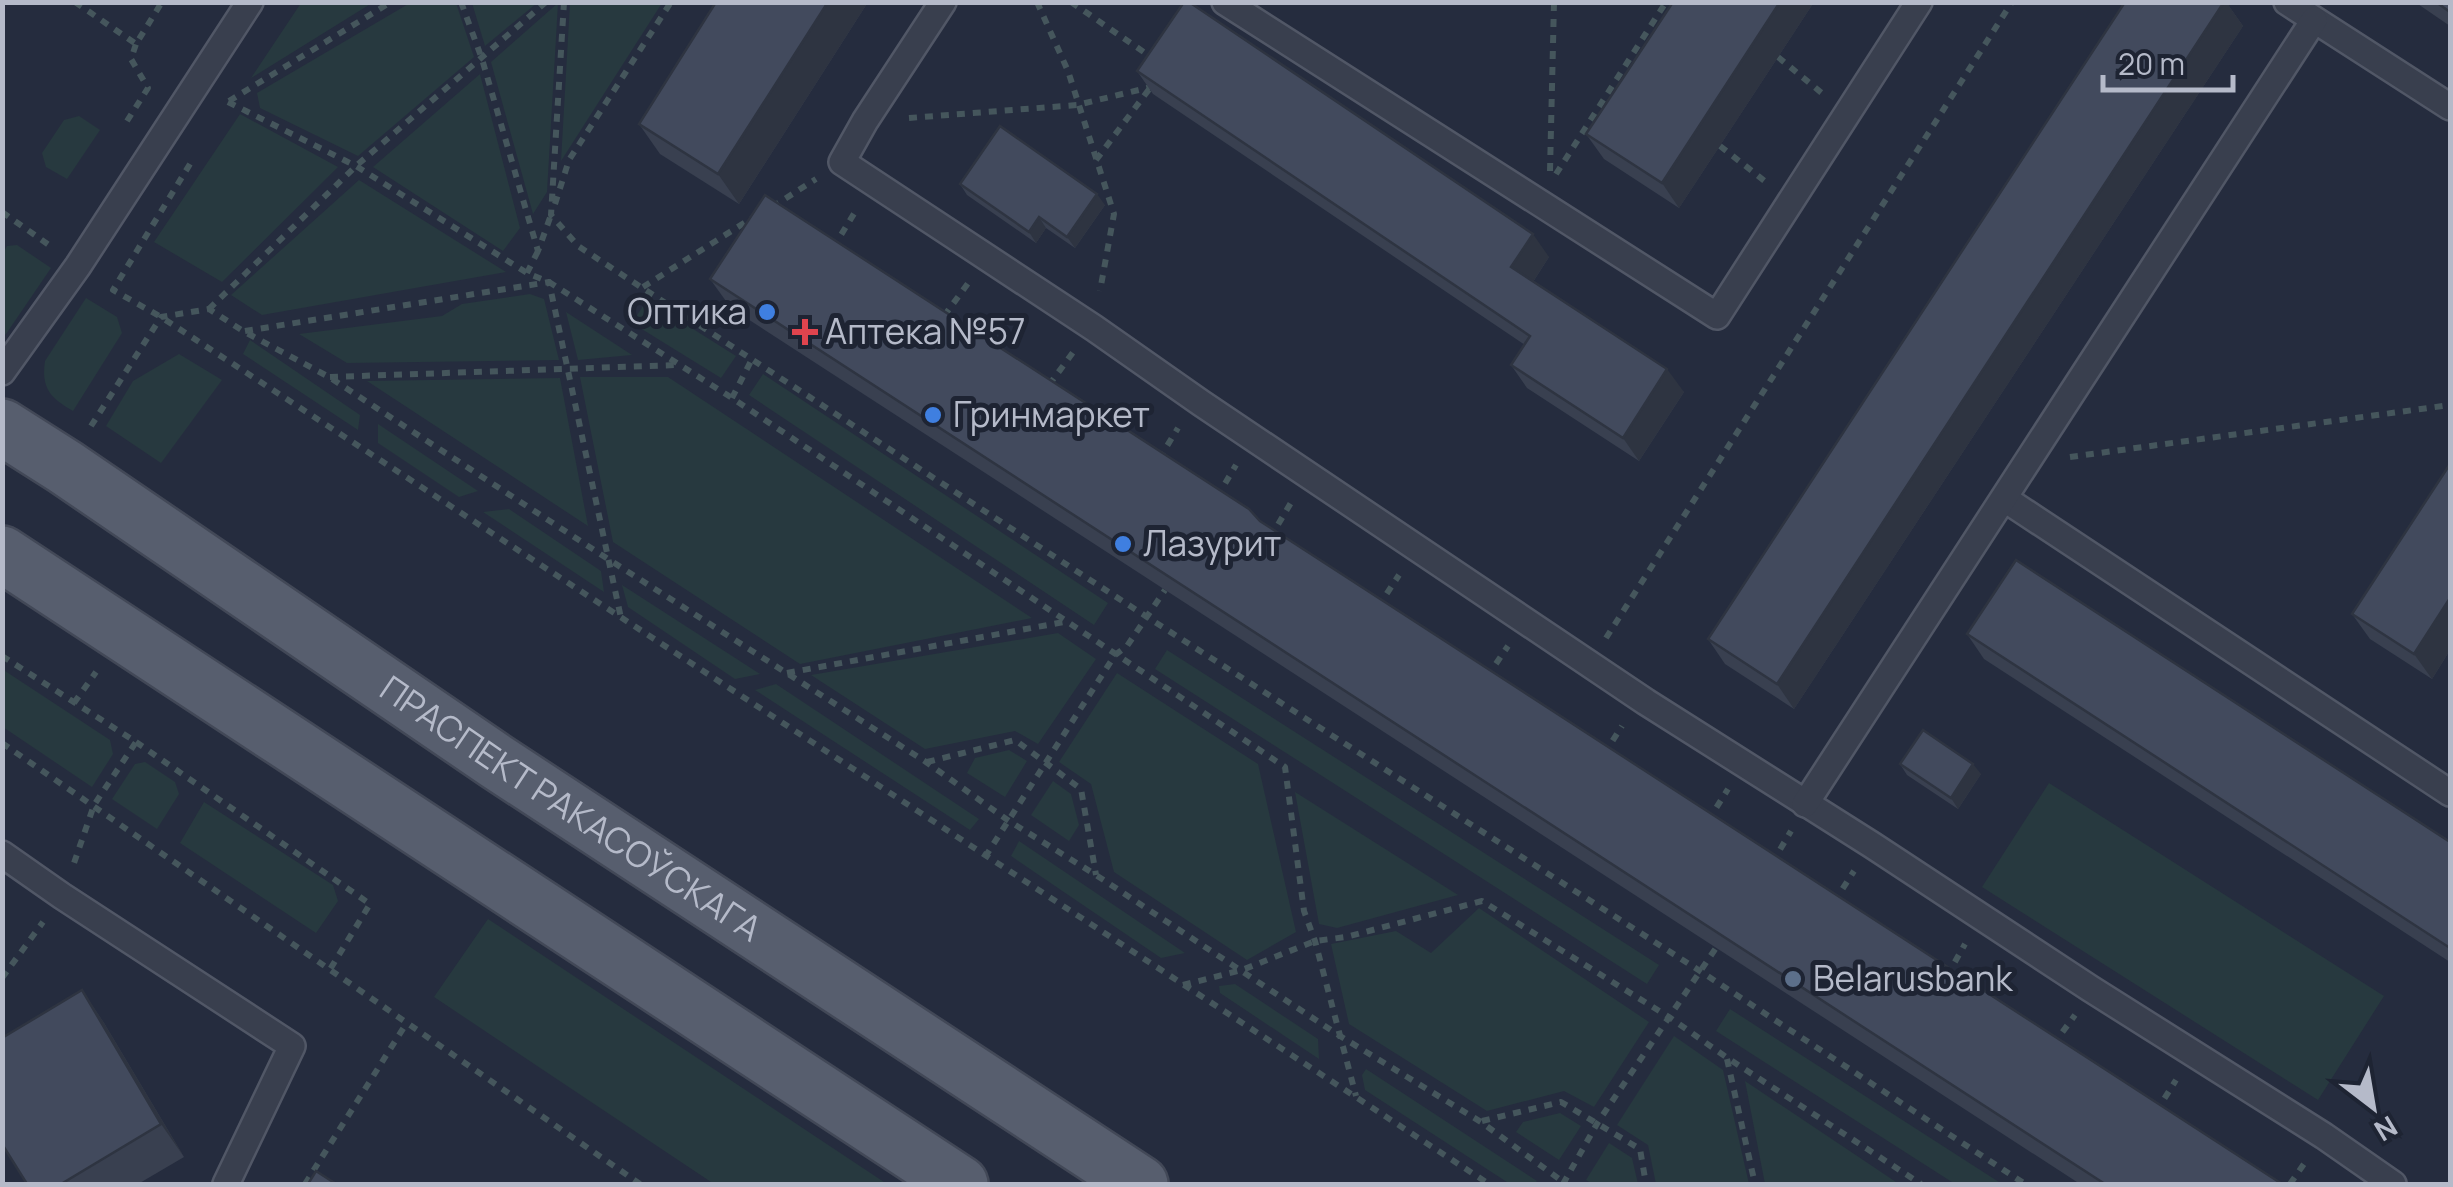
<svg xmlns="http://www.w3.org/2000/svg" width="2453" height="1187" viewBox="0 0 2453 1187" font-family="Manrope,sans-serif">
	<rect width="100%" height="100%" fill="#252c3e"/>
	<!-- green -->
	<g fill="#27393f">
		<polygon points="301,3 372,3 251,78"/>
		<polygon points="410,3 456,3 474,57 358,156 260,108 257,93"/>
		<polygon points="472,3 472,2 537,3 485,46"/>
		<polygon points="558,3 547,192 533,214 491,62"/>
		<polygon points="570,3 662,3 561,161"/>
		<polygon points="480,74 520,228 503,251 373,167"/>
		<polygon points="240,114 338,167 222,282 154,242"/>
		<polygon points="79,116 100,130 67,179 46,167 42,153 64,120"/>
		<polygon points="359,180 506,272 262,315 231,295"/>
		<polygon points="17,245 51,268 6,334 3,336 3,253 7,246"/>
		<polygon points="530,294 544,299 559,360 347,363 299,334 442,316 462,304"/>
		<path d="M 86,298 L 117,317 L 122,333 L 73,411 C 50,398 41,388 45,361 Z"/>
		<polygon points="647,300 736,356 721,378 632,323"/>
		<polygon points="566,312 632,355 578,360"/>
		<polygon points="250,340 360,415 358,430 243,354"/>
		<polygon points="179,354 222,380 161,463 106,426 133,381"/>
		<polygon points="763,374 1108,603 1094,625 749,395"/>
		<polygon points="580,377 668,377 1032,618 800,664 613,542"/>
		<polygon points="560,378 588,526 367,381"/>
		<polygon points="378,424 478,491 459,497 378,443"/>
		<polygon points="509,509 601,571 604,592 483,512"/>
		<polygon points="622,585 760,674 735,679 628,607"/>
		<polygon points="1058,633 1096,659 1038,744 1015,731 925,749 811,675"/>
		<polygon points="1167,650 1659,965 1647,984 1155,669"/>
		<polygon points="2,669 110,740 113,754 92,787 3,727"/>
		<polygon points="1117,673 1258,764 1296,932 1247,960 1114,872 1091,784 1059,762"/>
		<polygon points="776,684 979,819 970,830 755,690"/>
		<polygon points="1009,750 1027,761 1005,797 967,773 975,758"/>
		<polygon points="145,762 175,782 179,794 157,829 112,799 135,764"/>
		<polygon points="1053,781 1071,794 1079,825 1069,841 1031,815"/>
		<polygon points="2049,783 2384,996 2318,1100 1982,887"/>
		<polygon points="1295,792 1458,895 1337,928 1319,924"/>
		<polygon points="204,802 333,885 338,901 316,933 180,843"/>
		<polygon points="1019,841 1185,953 1161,958 1011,856"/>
		<polygon points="1479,908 1649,1022 1594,1107 1564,1091 1487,1111 1349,1024 1331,944 1396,931 1431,953"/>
		<polygon points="488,919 887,1184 714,1184 434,997"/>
		<polygon points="1235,984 1318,1039 1319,1059 1220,993 1219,986"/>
		<polygon points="1730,1009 2002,1184 1955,1184 1716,1031"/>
		<polygon points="1674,1036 1723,1070 1749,1184 1656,1184 1648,1145 1617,1125"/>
		<polygon points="1366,1069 1537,1181 1534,1184 1510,1184 1365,1090 1362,1075"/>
		<polygon points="1745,1081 1899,1184 1765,1184"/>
		<polygon points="1560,1113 1581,1126 1559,1160 1516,1132 1523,1122"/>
		<polygon points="1609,1143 1632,1158 1638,1184 1593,1184 1586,1180"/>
	</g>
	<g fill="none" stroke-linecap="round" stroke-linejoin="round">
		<defs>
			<g id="service">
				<polyline points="943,2 865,121 842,162 1094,328 1201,403 1646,702 1872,845 2091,989 2324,1136 2393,1184"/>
				<polyline points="1225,2 1717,316 1919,2"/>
				<polyline points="2287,2 2450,107"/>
				<polyline points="2,372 78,266 250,2"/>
				<polyline points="2005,499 2450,793"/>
				<polyline points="1805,804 2314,20"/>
				<polyline points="2,854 62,896 292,1046 226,1184"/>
			</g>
			<g id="primary">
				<path id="s1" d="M 2,427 L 65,467 L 497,762 L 1140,1184"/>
				<polyline points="2,554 960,1184"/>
			</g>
		</defs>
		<!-- service casing -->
		<use href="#service" stroke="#515766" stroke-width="30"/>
		<!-- primary casing -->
		<use href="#primary" stroke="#424857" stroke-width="60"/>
		<!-- path -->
		<g stroke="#45565c" stroke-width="6" stroke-dasharray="8 8" stroke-linecap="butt">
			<polyline points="75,2 136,44 162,2"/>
			<polyline points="461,2 482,59 538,251 551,215"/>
			<polyline points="564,2 551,215 578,246 1147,617 1700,971 2025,1184"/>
			<polyline points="1037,2 1068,71 1114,214 1100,291"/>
			<polyline points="1071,2 1151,57"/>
			<polyline points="1778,57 1823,94"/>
			<polyline points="229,101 391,2"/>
			<polyline points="228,102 356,166 527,273 549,282 732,398 1285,767 1304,911 1315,941 1356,1096"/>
			<polyline points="909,118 1077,105 1151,87 1153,84"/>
			<polyline points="127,121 148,88 131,59 136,44"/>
			<polyline points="1720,146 1766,182"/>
			<polyline points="1096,160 1150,88"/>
			<polyline points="190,164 113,290 161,317 1489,1184"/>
			<polyline points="1550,171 1554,2"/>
			<polyline points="1556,174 1666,2"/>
			<polyline points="555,204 569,160 671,2"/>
			<polyline points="772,207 816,179"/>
			<polyline points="2,212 49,245 51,242"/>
			<polyline points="833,248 855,212"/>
			<polyline points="527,273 538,251"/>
			<polyline points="643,287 752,218"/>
			<polyline points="209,309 356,166 546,2"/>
			<polyline points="944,316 969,282"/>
			<polyline points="245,331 549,282 621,618"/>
			<polyline points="330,377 677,365"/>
			<polyline points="1049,385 1074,351"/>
			<polyline points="732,398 752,359"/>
			<polyline points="91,426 161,317 209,309 243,331 329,377 608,559 926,762 1009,821 1096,875 1340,1036 1481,1122 1566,1184"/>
			<polyline points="2070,457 2450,405"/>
			<polyline points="1159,459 1178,428"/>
			<polyline points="1217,497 1236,465"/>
			<polyline points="1270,538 1292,501"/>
			<polyline points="1378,607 1399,575"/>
			<polyline points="1606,638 2012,2"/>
			<polyline points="2,656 136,742 94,805 74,863"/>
			<polyline points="787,673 1064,622"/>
			<polyline points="1487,677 1508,646"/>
			<polyline points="74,703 96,672"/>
			<polyline points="136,742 370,904 329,971"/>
			<polyline points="2,743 640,1184"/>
			<polyline points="1604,754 1622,726"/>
			<polyline points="927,762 1015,740 1081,789 1096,875"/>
			<polyline points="1708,821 1728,789"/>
			<polyline points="985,857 1115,655 1127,646 1165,590"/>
			<polyline points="1772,863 1791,831"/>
			<polyline points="1834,902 1854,871"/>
			<polyline points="1947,976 1965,944"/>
			<polyline points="2,978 43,922"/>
			<polyline points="1183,985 1242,970 1315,941 1346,937 1482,901 1669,1017 1726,1057 1921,1184"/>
			<polyline points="2053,1045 2075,1015"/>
			<polyline points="1727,1059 1755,1184"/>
			<polyline points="2156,1112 2176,1080"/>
			<polyline points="1482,1121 1561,1102 1640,1149 1646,1184"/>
			<polyline points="305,1184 406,1024"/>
			<polyline points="1563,1184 1598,1122 1716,948"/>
			<polyline points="2290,1184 2306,1161"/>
		</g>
		<!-- service -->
		<use href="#service" stroke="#393f4e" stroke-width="25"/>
		<!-- primary -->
		<use href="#primary" stroke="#575e6e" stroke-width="55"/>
	</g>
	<!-- wall -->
	<g fill="#394050">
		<polygon points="716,2 868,2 739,204 660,154 639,124"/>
		<polygon points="1673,2 1814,2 1679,208 1604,159 1586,134"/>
		<polygon points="2125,2 2226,2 2243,26 1794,709 1725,664 1708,639"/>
		<polygon points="2415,2 2450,2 2450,26"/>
		<polygon points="1137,71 1549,257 1533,282 1684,392 1639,461 1527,388 1511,365 1525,345 1153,94"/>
		<polygon points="960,184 1105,205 1075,248 1046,228 1036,243 967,195"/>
		<polygon points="710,279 1260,521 2282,1184 2080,1184 731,308"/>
		<polygon points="2450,464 2450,650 2432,679 2370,639 2352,614"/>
		<polygon points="1967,634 2450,842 2450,962 1984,659"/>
		<polygon points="1900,764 1981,774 1958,809 1907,775"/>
		<polygon points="82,990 104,1023 184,1157 138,1184 27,1184"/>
	</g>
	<!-- shaded-wall -->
	<g fill="#2e3441">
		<polygon points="828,2 868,2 739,204 718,174"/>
		<polygon points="1780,2 1814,2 1679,208 1662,183"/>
		<polygon points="2224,2 2226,2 2243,26 1794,709 1777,684"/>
		<polygon points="1097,194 1105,205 1075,248 1067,237"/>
		<polygon points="1039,217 1046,228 1036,243 1029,232"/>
		<polygon points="1533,234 1549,257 1527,291 1511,267"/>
		<polygon points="1667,369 1684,392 1639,461 1623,438"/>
		<polygon points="2450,598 2450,650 2432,679 2414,654"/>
		<polygon points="1973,764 1981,774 1958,809 1951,798"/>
		<polygon points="82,990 104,1023 184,1157 161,1124"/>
	</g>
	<!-- building -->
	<g fill="#424a5d" stroke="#2e3441" stroke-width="2.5">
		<polygon points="716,2 828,2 718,174 639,124"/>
		<polygon points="1184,2 1189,2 1533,234 1511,267 1667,369 1623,438 1511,365 1530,336 1137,71"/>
		<polygon points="1673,2 1780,2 1662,183 1586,134"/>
		<polygon points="2125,2 2224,2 1777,684 1708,639"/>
		<polygon points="2436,2 2450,2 2450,12"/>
		<polygon points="1000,126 1097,194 1067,237 1039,217 1029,232 960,184"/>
		<polygon points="765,195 1249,509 1260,521 2282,1184 2105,1184 710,279"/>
		<polygon points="2450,464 2450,598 2414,654 2352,614"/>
		<polygon points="2016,560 2450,842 2450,948 1967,634"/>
		<polygon points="1923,730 1973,764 1951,798 1900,764"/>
		<polygon points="82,990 161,1124 61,1184 27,1184 2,1144 2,1038"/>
		<polygon points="316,1171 336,1184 308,1184"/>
	</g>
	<!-- markers -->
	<g fill="#3f7fe0" stroke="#1e2433" stroke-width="4">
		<circle cx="767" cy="312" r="10"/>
		<circle cx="933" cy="415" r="10"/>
		<circle cx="1123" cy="544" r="10"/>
	</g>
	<path fill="#e0444e" stroke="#1e2433" stroke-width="4" d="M800 317h10v10h10v10h-10v10h-10v-10h-10v-10h10z"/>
	<circle fill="#5c6f8a" stroke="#1e2433" stroke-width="4" cx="1793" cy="979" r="10"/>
	<g text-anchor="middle" stroke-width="10" stroke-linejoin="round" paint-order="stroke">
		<!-- poi labels -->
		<g font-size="35" fill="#b5bac9" stroke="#1e2433" text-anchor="start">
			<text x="747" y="324" text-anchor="end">Оптика</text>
			<text x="825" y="344">Аптека №57</text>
			<text x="953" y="427">Гринмаркет</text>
			<text x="1143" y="556">Лазурит</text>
			<text x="1813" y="991">Belarusbank</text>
		</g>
		<!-- street labels -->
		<g font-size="35" fill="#b5bac9" stroke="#1e2433">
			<text dy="12" stroke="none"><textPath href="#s1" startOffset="685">ПРАСПЕКТ РАКАСОЎСКАГА</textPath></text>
		</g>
	</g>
	<!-- border -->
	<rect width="2453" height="1187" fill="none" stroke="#b5bac9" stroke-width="10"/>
	<!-- north arrow -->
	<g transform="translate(2373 1107) rotate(149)" stroke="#1e2433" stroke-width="8" paint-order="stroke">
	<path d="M0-8L18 38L0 25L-18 38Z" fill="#b5bac9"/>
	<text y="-15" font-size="28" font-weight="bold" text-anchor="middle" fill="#b5bac9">N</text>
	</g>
	<!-- scale -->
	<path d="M2103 75v15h130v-15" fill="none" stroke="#b5bac9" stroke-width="5"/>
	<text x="2118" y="75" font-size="30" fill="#b5bac9" stroke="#1e2433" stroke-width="8" paint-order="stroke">20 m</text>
</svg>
